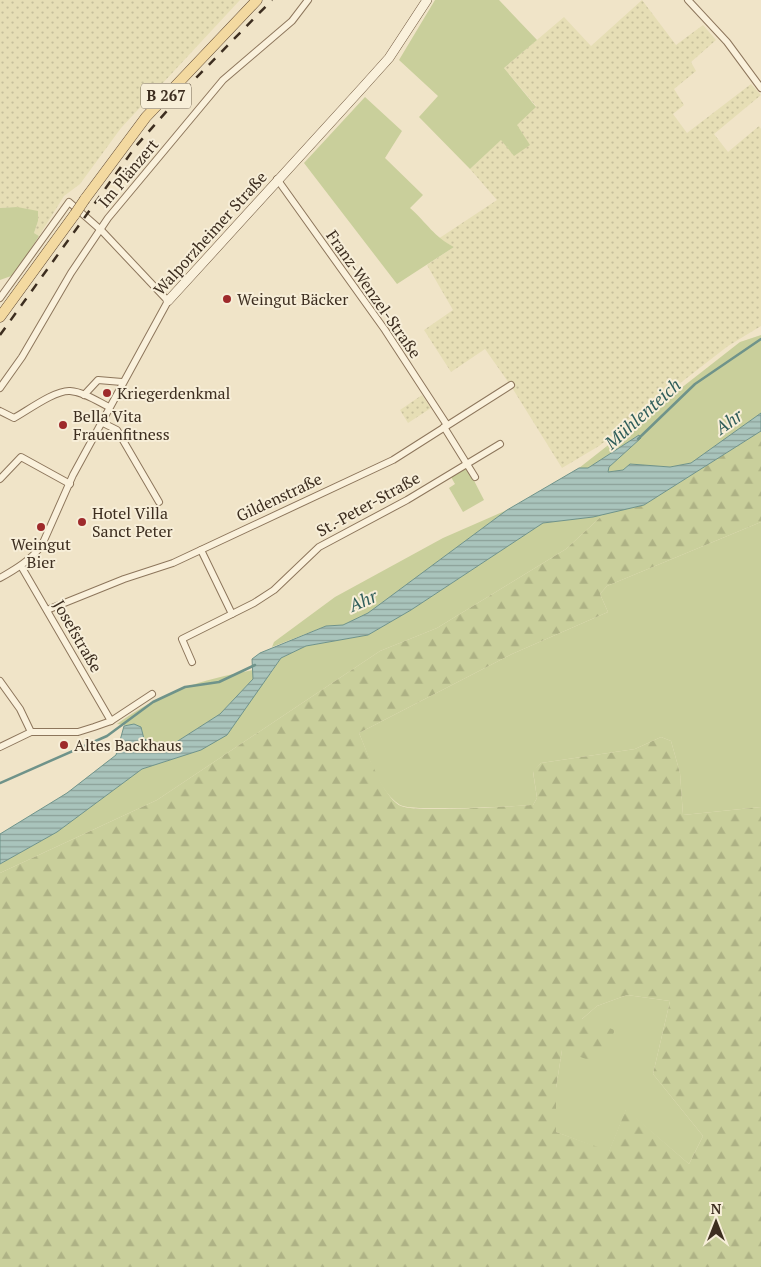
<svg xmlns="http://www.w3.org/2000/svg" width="761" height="1267" viewBox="0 0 761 1267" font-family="'PT Serif',serif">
	<defs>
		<pattern id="farmland-dots" width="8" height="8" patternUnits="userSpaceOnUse" patternTransform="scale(1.25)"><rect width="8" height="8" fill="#e6deb5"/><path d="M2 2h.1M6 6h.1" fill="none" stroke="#c6bf9b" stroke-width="1.8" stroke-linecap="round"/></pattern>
		<pattern id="forest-firs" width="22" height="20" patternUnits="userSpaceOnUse" patternTransform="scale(1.25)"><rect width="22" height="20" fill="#c9cf9b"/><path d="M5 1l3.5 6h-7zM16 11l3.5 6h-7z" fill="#aeb285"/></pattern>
		<pattern id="water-rules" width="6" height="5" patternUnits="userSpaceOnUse" patternTransform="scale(1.25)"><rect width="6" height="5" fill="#a9c4bc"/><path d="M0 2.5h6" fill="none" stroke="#8ba098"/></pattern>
	</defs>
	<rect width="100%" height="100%" fill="#f0e4c8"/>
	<!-- farmland -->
	<g fill="url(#farmland-dots)">
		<polygon points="0,0 240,0 121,128 80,184 64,196 39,236 34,233 38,221 17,207 0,208"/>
		<polygon points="642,0 676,45 703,25 716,40 691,62 696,71 674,89 684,105 673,114 687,133 751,84 761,95 714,134 728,152 759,126 761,129 761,326 728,346 599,446 562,468 511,386 485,349 451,372 424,330 453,310 427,265 454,247 438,239 497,200 470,169 536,106 504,68 564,17 591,46"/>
		<polygon points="422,395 431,408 408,423 400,410"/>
	</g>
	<!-- green -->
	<g fill="#c9cf9b">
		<polygon points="435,0 499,0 537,40 504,68 536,107 517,125 530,145 514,156 501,140 470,169 419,117 438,96 399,60"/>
		<path d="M 365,97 L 402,131 L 385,158 L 423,195 L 410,208 C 427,223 434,237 454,247 L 397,284 L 304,163 Z"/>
		<polygon points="17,207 38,211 38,221 34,233 39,236 14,275 0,280 0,208"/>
		<polygon points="761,335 761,413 691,463 670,467 630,464 623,470 607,473 609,467 641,438 639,435 588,468 579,468 740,342"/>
		<polygon points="467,467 484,500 463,512 449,488 455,484 451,477"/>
		<polygon points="507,510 368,613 343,625 326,626 272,647 274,642 335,597 443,538"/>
		<polygon points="606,512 566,549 437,628 380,651 157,800 0,873 0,864 57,832 142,769 201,750 271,673 281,658 306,646 368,635 411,610 543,523 593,517"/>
		<path d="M 761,522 L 761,807 L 683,815 L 680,773 L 671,741 L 661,737 L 635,749 L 541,763 L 533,772 L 537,798 L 533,805 C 513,806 411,812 400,805 C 378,791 369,756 359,733 L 512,654 L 608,612 L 600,594 L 607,586 Z"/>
		<path d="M 253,670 L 253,679 L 220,714 L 170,746 L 144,739 L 141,727 L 117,724 C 161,692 200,680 253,670 Z"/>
		<polygon points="627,995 670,1001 653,1074 703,1136 689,1164 626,1110 609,1152 556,1132 556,1088 562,1050 615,1031 581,1020 597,1006"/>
	</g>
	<!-- forest -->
	<path fill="url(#forest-firs)" fill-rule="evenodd" d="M 761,431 L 761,522 L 607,586 L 600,594 L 608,612 L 512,654 L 359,733 C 367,751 383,798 401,806 C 418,813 509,806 533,805 L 537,798 L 533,771 L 541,763 L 635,749 L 661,737 L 671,741 L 680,773 L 683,815 L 761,807 L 761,1267 L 0,1267 L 0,873 L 157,800 L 380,651 L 437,628 L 566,549 L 606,512 L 644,505 ZM 627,995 L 670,1001 L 653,1074 L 703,1136 L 689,1164 L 626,1109 L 609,1151 L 556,1132 L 556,1088 L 562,1050 L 599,1064 L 615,1030 L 582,1019 L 597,1006 Z"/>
	<!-- water -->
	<polygon fill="url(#water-rules)" stroke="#6f938a" points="761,413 761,431 644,505 593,517 543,523 411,610 368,635 306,646 281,658 227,735 201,750 142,769 57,832 0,864 0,834 67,793 116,755 124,726 134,724 141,727 144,739 170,746 220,714 253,679 252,659 260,653 326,626 343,625 368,613 507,510 579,468 588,468 639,435 641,438 609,467 608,472 623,470 630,464 670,467 691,463"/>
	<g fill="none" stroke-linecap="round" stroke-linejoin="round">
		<!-- stream -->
		<g stroke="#6f938a" stroke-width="2.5">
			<polyline points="638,439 695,384 761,339"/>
			<polyline points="0,783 107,736 153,702 185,687 219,682 255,665"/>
		</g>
		<defs>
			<g id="street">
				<polyline points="688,0 727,42 761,88"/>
				<polyline points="277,179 385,330 447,425"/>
				<path d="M 0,298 L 69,202 L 102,231 L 168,301 L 73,475 L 42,545 C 31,560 16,569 0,578"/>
				<polyline points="0,388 22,357 71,273 108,218 223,80 292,21 308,0"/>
				<polyline points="84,395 98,380 122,382"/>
				<path d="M 0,411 L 14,418 C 27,411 55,390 70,391 C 84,392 97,401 109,407"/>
				<polyline points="101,422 117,430 159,502"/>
				<polyline points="444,427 475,477"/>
				<polyline points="0,479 21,457 70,484"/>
				<polyline points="201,550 232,614"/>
				<polyline points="21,566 111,721"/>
				<polyline points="47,610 124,579 173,563 393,460 511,385"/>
				<polyline points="192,662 182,639 254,603 274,590 319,547 407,500 500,444"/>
				<polyline points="0,681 20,709 31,732"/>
				<polyline points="0,747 31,732 78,732 94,727 111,721 152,694"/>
			</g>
			<polyline id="secondary" points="168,301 363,87 389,58 427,0"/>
			<g id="primary">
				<polyline points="85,199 146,117 257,0"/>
				<polyline points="0,317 75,214"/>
			</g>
		</defs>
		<!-- street casing -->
		<use href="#street" stroke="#8d765c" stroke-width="8"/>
		<!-- secondary casing -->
		<use href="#secondary" stroke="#6f573f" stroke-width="10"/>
		<!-- primary casing -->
		<use href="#primary" stroke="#5b4430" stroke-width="11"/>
		<!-- street -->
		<use href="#street" stroke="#faf1dc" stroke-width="6"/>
		<!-- secondary -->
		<use href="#secondary" stroke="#faf1dc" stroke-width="9"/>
		<!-- primary -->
		<use href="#primary" stroke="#f3d9a0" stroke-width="10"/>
		<!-- rail -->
		<polyline stroke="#3d2e20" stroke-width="2.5" stroke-dasharray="9 9" stroke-linecap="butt" points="0,335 136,146 196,78 272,0"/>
		<defs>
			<polyline id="primary-bridge" points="75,214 85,199"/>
		</defs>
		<!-- primary-bridge casing -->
		<use href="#primary-bridge" stroke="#5b4430" stroke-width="11" stroke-linecap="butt"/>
		<!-- primary-bridge -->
		<use href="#primary-bridge" stroke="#f3d9a0" stroke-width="10"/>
	</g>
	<!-- markers -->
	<g fill="#9e2a2b" stroke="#f7eed8" stroke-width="2">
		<circle cx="227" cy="299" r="5"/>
		<circle cx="107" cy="393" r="5"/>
		<circle cx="63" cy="425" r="5"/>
		<circle cx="82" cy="522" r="5"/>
		<circle cx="41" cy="527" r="5"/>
		<circle cx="64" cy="745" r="5"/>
	</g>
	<g text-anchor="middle" stroke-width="4" stroke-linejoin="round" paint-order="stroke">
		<!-- shield labels -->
		<rect fill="#f7eed8" stroke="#756857" stroke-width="1" x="141" y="83.5" width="50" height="25" rx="4"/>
		<g font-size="15" font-weight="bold" fill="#3d2e20">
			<text x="166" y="101">B 267</text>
		</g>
		<!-- street labels -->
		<g font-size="16" fill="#3d2e20" stroke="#f7eed8">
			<text transform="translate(128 173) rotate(-50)" y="6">Im Plänzert</text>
			<text transform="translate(210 233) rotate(-48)" y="6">Walporzheimer Straße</text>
			<text transform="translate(374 294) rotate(55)" y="6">Franz-Wenzel-Straße</text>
			<text transform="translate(279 497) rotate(-25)" y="6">Gildenstraße</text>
			<text transform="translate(368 504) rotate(-29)" y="6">St.-Peter-Straße</text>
			<text transform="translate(78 636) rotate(60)" y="6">Josefstraße</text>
		</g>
		<!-- poi labels -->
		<g font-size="16" fill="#3d2e20" stroke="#f7eed8" text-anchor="start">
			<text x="237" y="305">Weingut Bäcker</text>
			<text x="117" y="399">Kriegerdenkmal</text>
			<text x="73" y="422">Bella Vita<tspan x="73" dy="18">Frauenfitness</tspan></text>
			<text x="92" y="519">Hotel Villa<tspan x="92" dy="18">Sanct Peter</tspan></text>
			<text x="41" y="550" text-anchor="middle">Weingut<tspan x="41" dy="18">Bier</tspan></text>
			<text x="74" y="751">Altes Backhaus</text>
		</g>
		<!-- water labels -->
		<g font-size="18" font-style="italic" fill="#2f5d5a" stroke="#f7eed8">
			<text transform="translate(643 414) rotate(-42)" y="6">Mühlenteich</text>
			<text transform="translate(729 422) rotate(-36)" y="6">Ahr</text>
			<text transform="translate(363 601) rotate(-24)" y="6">Ahr</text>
		</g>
	</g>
	<!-- north arrow -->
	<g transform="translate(716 1222)" stroke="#f7eed8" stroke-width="4" paint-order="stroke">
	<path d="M0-4L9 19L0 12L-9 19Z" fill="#3d2e20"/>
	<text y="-8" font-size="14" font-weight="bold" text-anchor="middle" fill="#3d2e20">N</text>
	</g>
</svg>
